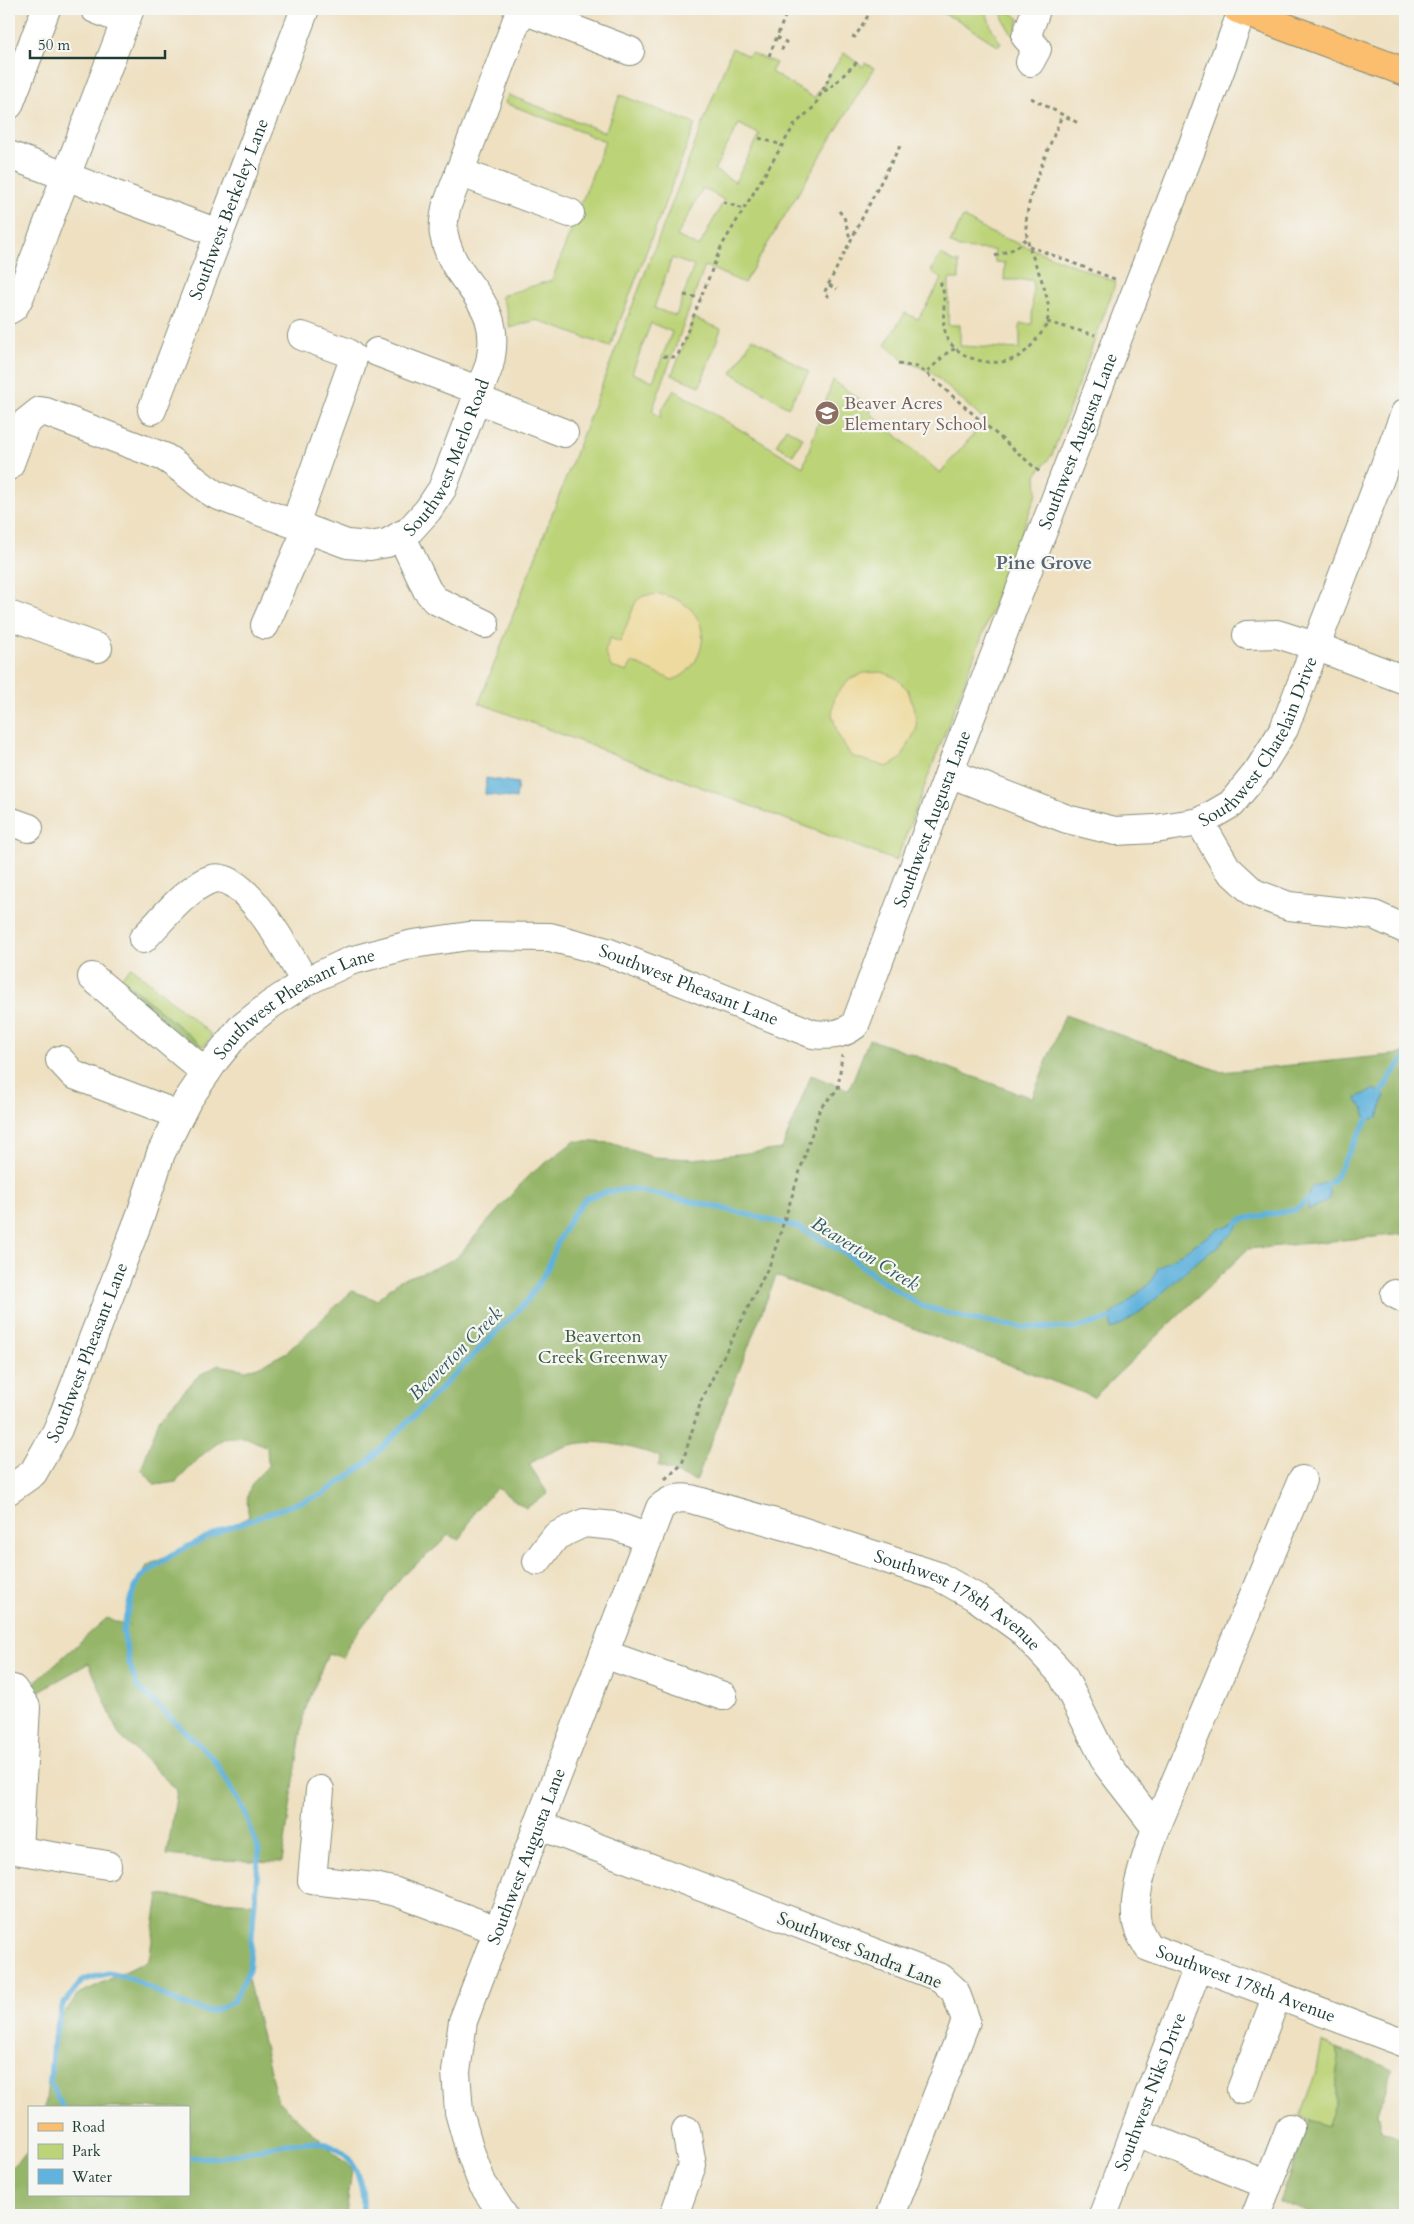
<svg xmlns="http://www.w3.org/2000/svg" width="1414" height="2224" viewBox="0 0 1414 2224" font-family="Cardo,serif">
	<rect width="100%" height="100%" fill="#f6f6f2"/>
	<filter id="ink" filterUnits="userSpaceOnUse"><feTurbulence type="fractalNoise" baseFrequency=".02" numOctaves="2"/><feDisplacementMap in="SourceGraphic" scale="10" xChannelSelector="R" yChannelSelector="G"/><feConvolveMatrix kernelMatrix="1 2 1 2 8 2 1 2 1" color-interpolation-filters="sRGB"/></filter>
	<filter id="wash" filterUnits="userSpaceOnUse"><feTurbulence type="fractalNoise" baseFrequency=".0096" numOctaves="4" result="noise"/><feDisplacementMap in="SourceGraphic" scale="20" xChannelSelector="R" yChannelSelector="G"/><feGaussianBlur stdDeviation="1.12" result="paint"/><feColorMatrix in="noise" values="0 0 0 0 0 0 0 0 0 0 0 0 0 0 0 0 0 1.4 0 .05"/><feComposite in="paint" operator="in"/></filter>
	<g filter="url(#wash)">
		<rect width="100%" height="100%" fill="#eee0c1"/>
		<!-- green -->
		<g fill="#bcd377" stroke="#6e8856" fill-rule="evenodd">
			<polygon points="933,9 985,9 992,29 1001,44 998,46 958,20"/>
			<polygon points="1000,9 1007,9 1019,19 1014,38 1004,21"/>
			<path d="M 732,48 L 748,56 L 751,53 L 776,63 L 771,72 L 814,98 L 844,53 L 863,67 L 865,63 L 874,68 L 744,283 L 705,266 L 652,411 L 661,418 L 661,411 L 674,390 L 803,467 L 833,380 L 872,409 L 870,413 L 940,473 L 985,421 L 931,372 L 903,360 L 885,345 L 905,313 L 918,319 L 942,279 L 931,271 L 941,254 L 953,262 L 959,262 L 959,279 L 949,279 L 948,325 L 960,325 L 960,346 L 1020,349 L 1020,324 L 1032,324 L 1033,280 L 1004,280 L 1005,263 L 995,262 L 994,250 L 959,248 L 950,243 L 963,217 L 989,232 L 1116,282 L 1052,455 L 1036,475 L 1037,492 L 896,861 L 479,703 ZM 739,124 L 760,135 L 735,182 L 714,170 ZM 703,188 L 724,200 L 699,247 L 677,236 ZM 672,258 L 694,266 L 676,316 L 654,308 ZM 651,323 L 672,332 L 653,381 L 632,373 Z"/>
			<polygon points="508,95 605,132 620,95 695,124 610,347 537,320 510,328 507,311 501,296 552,280 605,141 505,103"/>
			<polygon points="694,318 721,329 700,386 672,375"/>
			<polygon points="753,338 809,372 788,407 732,373"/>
			<polygon points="786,428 803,438 793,455 776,445"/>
			<polygon points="131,967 212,1035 203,1047 121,978"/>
			<polygon points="1322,2042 1337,2048 1339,2058 1336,2078 1336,2103 1327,2126 1300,2116 1317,2070"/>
		</g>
		<!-- forest -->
		<g fill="#95b568" stroke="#5a794e">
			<polygon points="118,976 200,1044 193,1052 115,979"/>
			<path d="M 1065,1015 L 1222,1072 L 1401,1054 L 1405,1051 L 1405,1234 L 1248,1249 L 1094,1397 L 776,1276 L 696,1481 L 658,1466 L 661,1457 C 634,1447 593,1436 564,1447 C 552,1451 540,1458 529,1464 L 548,1494 L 526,1508 L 497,1488 L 475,1511 L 460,1540 L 448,1535 L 439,1545 L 403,1575 L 349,1643 L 343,1658 L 328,1653 L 304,1713 L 282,1862 L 215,1860 L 167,1855 L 177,1790 L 119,1735 L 89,1663 L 34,1694 L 29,1687 L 107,1618 L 129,1626 L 126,1619 L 130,1603 L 147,1566 L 249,1517 C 244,1491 250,1484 268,1466 L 267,1447 L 245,1437 L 223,1439 L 202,1455 L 176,1482 L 155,1485 L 141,1469 L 160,1417 L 199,1375 L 219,1365 L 246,1370 L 258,1367 L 287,1352 L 352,1291 L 377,1300 L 400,1280 L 432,1269 L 456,1258 L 527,1177 L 575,1141 L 611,1143 L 652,1157 L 694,1159 L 782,1149 L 811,1075 L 849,1090 L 869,1039 L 1032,1098 Z"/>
			<polygon points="159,1895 200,1900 254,1903 247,1975 277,2100 352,2169 346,2215 9,2215 9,2169 29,2151 29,2195 189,2195 189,2108 45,2108 54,2029 77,1995 149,1960"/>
			<polygon points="1337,2048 1393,2069 1377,2113 1381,2131 1405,2140 1405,2155 1403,2155 1405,2215 1315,2215 1279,2201 1310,2120 1327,2126 1336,2103 1336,2078 1339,2058"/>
		</g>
		<!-- sand -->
		<g fill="#eeda9e" stroke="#868c69">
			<path d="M 659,594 C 692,599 714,628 696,660 C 690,670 683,677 672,680 L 632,662 L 627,672 L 611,667 L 605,652 L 610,638 L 620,642 L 636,601 L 643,596 Z"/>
			<polygon points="882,672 896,678 908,690 915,713 917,728 901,759 887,767 851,756 838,735 832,714 835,696 849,680 864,673"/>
		</g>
		<!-- water -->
		<g fill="#61b2dc" stroke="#407888">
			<polygon points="486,778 518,783 516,799 485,794"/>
			<polygon points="1375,1089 1385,1096 1378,1118 1366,1120 1364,1109 1357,1101 1358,1097"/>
			<polygon points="1325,1183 1330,1191 1329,1200 1308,1210 1309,1191 1314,1186"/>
			<path d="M 1243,1219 C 1230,1241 1212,1249 1193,1265 C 1165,1289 1144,1314 1111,1330 L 1111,1314 L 1123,1306 L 1150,1283 L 1158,1268 L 1219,1229 Z"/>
		</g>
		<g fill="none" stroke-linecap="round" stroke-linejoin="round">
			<!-- stream -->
			<g stroke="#61b2dc" stroke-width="5.5">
				<polyline points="1378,1100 1390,1077 1405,1058"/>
				<polyline points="1320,1190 1334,1179 1371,1113"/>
				<polyline points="1237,1223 1243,1219 1295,1210 1313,1196"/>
				<polyline points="63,2108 50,2083 53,2042 63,2004 83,1980 109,1973 132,1979 181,2004 211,2012 233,2002 249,1970 259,1851 243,1808 213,1758 137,1686 129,1662 123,1630 131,1597 140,1578 173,1554 222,1530 323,1494 366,1464 527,1301 546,1272 559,1239 572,1216 586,1198 610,1191 632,1189 721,1208 798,1227 845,1253 883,1282 922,1306 970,1319 1020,1327 1075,1328 1117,1317"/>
				<path d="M 189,2158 C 199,2157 209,2158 219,2157 C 249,2153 297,2137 325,2144 C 356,2151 366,2188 362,2215"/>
				<polyline points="9,2208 15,2215"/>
			</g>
		</g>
	</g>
	<g filter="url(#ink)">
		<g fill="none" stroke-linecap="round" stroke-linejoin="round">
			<defs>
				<g id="minor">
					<polyline points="95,9 125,21"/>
					<polyline points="521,9 630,51"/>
					<polyline points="1030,62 1037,49 1026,37 1035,13"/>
					<polyline points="9,105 46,9"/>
					<polyline points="9,155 218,233"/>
					<polyline points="459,172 570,213"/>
					<polyline points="9,310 14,307 20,296 130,9"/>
					<polyline points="377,352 480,391"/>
					<polyline points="477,399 564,433"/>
					<path id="s1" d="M 152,410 L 305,9"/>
					<path id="s2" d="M 9,466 L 25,423 L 40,411 L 46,412 L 164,457 C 183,468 197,484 216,495 L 347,544 L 370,546 L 387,543 L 409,531 L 428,510 L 442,489 L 489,366 C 506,297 455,290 444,235 C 442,227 445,216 446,208 L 521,9"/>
					<polyline points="295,524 351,367 353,358 346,352 302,336"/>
					<polyline points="401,535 427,590 435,600 485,624"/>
					<polyline points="9,615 98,648"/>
					<polyline points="265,625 307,529"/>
					<polyline points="1247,635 1277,634 1315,646 1405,680"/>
					<path id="s3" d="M 949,773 L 1067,819 L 1115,831 L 1155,829 L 1200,822 L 1231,804 L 1258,771 L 1284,729 L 1405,413"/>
					<polyline points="9,821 29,828"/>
					<polyline points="1200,822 1227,868 1254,893 1289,906 1374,915 1405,929"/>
					<path d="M 143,939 C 160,922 188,886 212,879 C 245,869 291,958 305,982"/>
					<polyline points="92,977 206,1073"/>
					<polyline points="60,1060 74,1075 179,1115"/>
					<polyline points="1395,1294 1405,1299"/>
					<path id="s4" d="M 9,1490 L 33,1473 L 58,1429 L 141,1214 L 161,1153 L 187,1101 L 215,1060 L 240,1029 L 270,1005 L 305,982 L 350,961 L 413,944 L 469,936 L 550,937 L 607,952 L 813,1034 C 830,1036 842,1035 855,1025 L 949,773 L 1192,147 L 1242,11"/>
					<polyline points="537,1561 556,1536 584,1523 615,1526 649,1538"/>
					<polyline points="604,1654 723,1696"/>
					<polyline points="9,1688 13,1689 26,1707 18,1850"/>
					<polyline points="320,1790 312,1880 374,1887 396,1892 497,1930"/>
					<polyline points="538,1825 941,1978 955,1991 966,2021 891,2215"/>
					<polyline points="1156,1828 1302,1480"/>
					<polyline points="9,1849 107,1865"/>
					<polyline points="1241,2090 1277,1995"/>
					<polyline points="1136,2132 1268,2185"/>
					<path id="s5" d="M 503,2215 L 482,2183 L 470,2151 L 459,2112 L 456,2072 L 463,2021 L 660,1508 C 670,1499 678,1497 691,1499 L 786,1526 L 938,1576 L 977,1598 L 1021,1630 L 1062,1674 L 1108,1766 L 1156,1828 C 1147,1856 1128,1901 1139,1930 C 1141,1936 1145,1941 1148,1947 L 1405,2043"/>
					<polyline points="674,2215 692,2165 686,2130"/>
					<path id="s6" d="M 1103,2215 L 1198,1967"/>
					<polyline points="1256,2215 1290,2128"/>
				</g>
				<polyline id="major" points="1237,9 1405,72"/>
			</defs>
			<!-- minor casing -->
			<use href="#minor" stroke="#868e7a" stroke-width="30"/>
			<!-- major casing -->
			<use href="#major" stroke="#868e7a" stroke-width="30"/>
			<!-- path -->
			<g stroke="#868e7a" stroke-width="3" stroke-dasharray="4 4" stroke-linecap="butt">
				<polyline points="801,9 805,11 806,9"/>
				<polyline points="852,36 855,37 872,9"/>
				<polyline points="777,37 786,42 782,49 784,50"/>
				<polyline points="769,56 788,9"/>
				<polyline points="824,91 829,89 857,62"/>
				<polyline points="1031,98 1080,124"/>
				<polyline points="759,138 782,145"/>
				<polyline points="723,202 744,209"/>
				<polyline points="839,211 844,217 850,238"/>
				<polyline points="1029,246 1117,280"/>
				<polyline points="995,256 1016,248 1027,238"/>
				<path d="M 940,282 C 949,299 939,319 947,338 C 957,357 986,366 1007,361 C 1021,358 1031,347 1039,336 C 1042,332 1046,327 1047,323 C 1055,292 1027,259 1026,227 C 1026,194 1050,147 1062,115"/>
				<polyline points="829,285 837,289"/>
				<polyline points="684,295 701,298"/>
				<path d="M 829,297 L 824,293 C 849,244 874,194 900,146"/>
				<polyline points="1047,322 1095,335"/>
				<polyline points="955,349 949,351 926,373 1041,473"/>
				<polyline points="663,356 673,357 678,355 721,247 795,124 814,107 833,70"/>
				<polyline points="898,364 917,367 926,373"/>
				<polyline points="665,1479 680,1466 683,1461 701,1401 771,1262 820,1108 838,1089 842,1055"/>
			</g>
			<!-- minor -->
			<use href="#minor" stroke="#fff" stroke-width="28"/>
			<!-- major -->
			<use href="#major" stroke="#fbbd6e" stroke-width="28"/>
		</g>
	</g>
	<!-- icons -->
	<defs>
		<symbol id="school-disc" viewBox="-11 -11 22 22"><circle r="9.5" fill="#8d6e63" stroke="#f6f6f2"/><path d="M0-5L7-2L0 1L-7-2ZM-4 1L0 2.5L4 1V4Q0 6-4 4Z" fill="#fff"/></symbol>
	</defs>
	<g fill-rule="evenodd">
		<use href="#school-disc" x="813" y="399" width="28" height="28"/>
	</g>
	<g text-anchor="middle" stroke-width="4.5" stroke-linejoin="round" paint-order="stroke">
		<!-- street labels -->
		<g font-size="18" fill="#1f3d34" stroke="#f6f6f2">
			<text dy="6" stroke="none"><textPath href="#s1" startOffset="215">Southwest Berkeley Lane</textPath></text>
			<text dy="6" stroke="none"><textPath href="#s4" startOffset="1805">Southwest Augusta Lane</textPath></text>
			<text dy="6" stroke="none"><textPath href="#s2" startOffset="551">Southwest Merlo Road</textPath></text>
			<text dy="6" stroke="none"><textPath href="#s3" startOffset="364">Southwest Chatelain Drive</textPath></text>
			<text dy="6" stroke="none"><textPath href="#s4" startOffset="1400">Southwest Augusta Lane</textPath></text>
			<text dy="6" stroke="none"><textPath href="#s4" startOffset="1002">Southwest Pheasant Lane</textPath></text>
			<text dy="6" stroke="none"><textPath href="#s4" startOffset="582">Southwest Pheasant Lane</textPath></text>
			<text dy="6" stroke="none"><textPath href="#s4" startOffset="162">Southwest Pheasant Lane</textPath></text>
			<text dy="6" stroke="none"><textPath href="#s5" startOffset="1075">Southwest 178th Avenue</textPath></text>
			<text dy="6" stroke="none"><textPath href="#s5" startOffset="381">Southwest Augusta Lane</textPath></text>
			<text transform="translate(860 1950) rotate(22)" y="6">Southwest Sandra Lane</text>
			<text dy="6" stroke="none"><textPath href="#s5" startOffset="1616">Southwest 178th Avenue</textPath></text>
			<text dy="6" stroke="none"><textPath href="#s6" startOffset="132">Southwest Niks Drive</textPath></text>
		</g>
		<!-- education labels -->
		<g font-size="18" fill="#785e54" stroke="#f6f6f2" text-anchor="start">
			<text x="844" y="409">Beaver Acres<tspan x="844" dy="21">Elementary School</tspan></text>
		</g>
		<!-- park labels -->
		<g font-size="18" fill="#3e5b41" stroke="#f6f6f2">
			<text x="603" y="1342">Beaverton<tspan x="603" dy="21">Creek Greenway</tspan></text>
		</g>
		<!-- neighbourhood labels -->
		<g font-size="19" font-weight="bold" fill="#586572" stroke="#f6f6f2">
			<text x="1044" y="569">Pine Grove</text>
		</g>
		<!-- water labels -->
		<g font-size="19" font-style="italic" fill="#305a5e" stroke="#f6f6f2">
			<text transform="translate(866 1253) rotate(32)" y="7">Beaverton Creek</text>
			<text transform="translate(455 1353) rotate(-45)" y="7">Beaverton Creek</text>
		</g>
	</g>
	<!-- margin -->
	<rect width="1414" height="2224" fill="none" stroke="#f6f6f2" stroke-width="30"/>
	<!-- legend -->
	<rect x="28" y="2106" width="162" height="90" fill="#f6f6f2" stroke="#a0aca6"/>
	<rect x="38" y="2123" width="25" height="8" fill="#fbbd6e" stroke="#a0aca6"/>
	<text x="72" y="2132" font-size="15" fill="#1f3d34">Road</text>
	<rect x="38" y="2144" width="25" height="15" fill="#bcd377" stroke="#a0aca6"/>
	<text x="72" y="2156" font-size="15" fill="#1f3d34">Park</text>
	<rect x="38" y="2169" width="25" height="15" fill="#61b2dc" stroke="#a0aca6"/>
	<text x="72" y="2182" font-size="15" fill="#1f3d34">Water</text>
	<!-- scale -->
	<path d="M30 50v8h135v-8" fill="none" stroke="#1f3d34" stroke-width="2.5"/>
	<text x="38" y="50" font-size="15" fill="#1f3d34" stroke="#f6f6f2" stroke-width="4" paint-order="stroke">50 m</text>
</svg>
